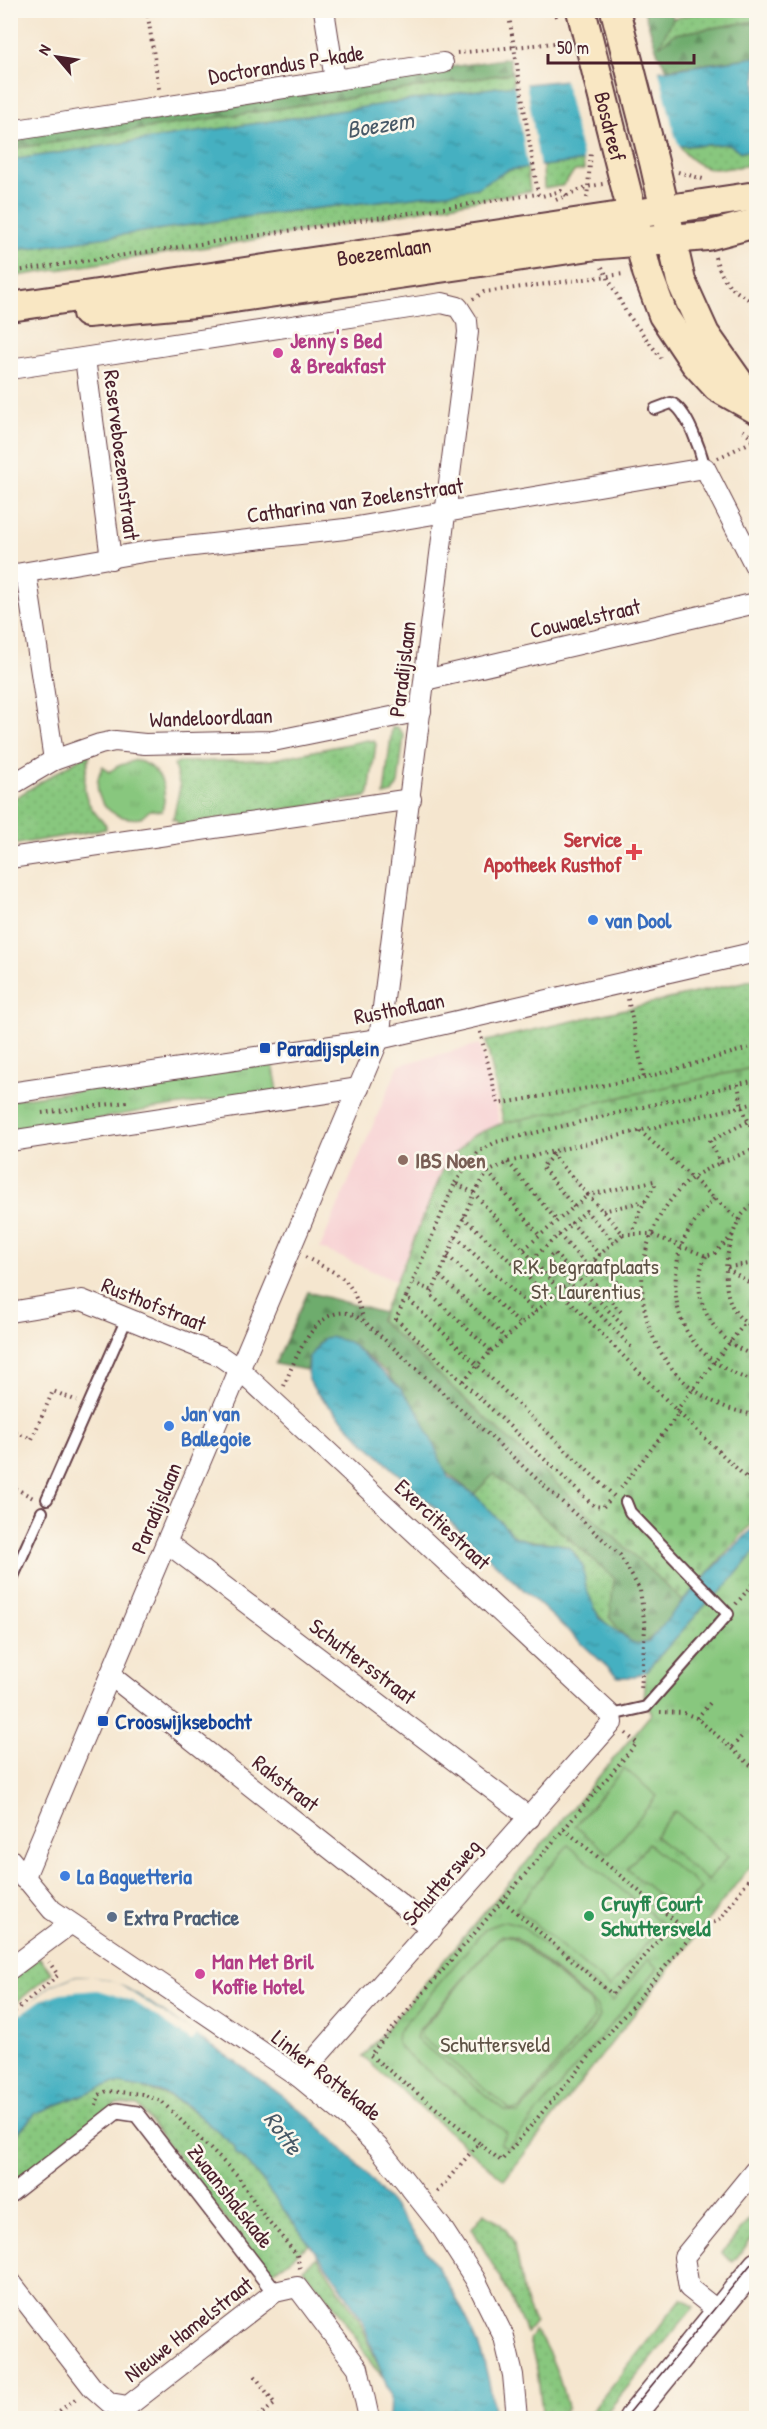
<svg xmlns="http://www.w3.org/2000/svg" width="767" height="2429" viewBox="0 0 767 2429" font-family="'Patrick Hand',sans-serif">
	<defs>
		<pattern id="grass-dots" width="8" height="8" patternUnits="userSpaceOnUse" patternTransform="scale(1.5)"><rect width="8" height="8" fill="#88c77e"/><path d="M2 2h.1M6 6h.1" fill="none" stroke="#77aa6d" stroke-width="1.8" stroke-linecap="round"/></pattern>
		<pattern id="forest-firs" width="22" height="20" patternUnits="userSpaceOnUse" patternTransform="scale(1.5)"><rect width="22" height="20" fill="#6eac6d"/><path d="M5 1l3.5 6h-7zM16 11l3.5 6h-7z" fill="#5c8b5a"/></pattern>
		<pattern id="cemetery-stones" width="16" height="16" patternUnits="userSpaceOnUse" patternTransform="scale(1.5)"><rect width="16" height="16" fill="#88c77e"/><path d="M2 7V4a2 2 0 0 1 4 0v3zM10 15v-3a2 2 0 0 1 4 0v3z" fill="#77aa6d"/></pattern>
		<pattern id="park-tufts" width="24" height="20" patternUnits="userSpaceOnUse" patternTransform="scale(1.5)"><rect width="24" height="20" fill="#88c77e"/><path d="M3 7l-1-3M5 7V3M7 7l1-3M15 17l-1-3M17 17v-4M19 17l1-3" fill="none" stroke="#77aa6d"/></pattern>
		<pattern id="water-ripples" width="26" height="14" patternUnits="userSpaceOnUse" patternTransform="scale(1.5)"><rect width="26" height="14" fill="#44b0c1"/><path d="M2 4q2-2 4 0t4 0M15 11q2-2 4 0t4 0" fill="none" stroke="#3b8f9d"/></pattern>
	</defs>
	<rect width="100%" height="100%" fill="#fbf7ec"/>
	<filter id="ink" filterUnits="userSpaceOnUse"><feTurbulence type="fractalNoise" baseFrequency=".0167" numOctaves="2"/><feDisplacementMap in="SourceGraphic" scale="12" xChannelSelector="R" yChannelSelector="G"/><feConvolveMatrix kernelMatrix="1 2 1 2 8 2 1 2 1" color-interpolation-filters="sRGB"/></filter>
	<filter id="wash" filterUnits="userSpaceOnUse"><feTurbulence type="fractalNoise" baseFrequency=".008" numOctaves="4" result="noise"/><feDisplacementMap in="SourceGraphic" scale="24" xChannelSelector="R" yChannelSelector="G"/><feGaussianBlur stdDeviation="1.35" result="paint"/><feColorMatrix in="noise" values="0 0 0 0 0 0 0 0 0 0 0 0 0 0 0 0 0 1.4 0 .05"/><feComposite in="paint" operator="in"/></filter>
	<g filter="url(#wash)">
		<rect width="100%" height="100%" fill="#f5e6cf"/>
		<!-- built -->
		<polygon fill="#f7cfd2" points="480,1044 500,1124 472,1136 446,1163 395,1281 320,1248 399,1065"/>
		<!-- grass -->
		<g fill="url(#grass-dots)" stroke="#697354" stroke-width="1.5">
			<polygon points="702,11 756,11 756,21 675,34 658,47 673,19"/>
			<polygon points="512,73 514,86 11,160 11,149"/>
			<path d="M 729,144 L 741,152 L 756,150 L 756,164 C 723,169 702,177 679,146 Z"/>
			<polygon points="583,161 584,170 575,171 562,186 544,188 543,166"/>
			<polygon points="527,168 530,191 247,241 11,277 10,251 259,215 447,193 508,170"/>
			<polygon points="392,727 397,727 404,735 398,785 392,793 384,795"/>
			<polygon points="367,740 374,741 376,744 369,793 366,797 178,825 177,820 173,819 180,787 174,765 178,762 270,760"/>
			<path d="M 87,754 L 90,756 C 80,787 82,802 106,825 L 106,829 L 11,845 L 10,801 Z"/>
			<polygon points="756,979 756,1067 504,1124 486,1041"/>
			<path d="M 493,1473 L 614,1578 L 610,1618 L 632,1642 C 611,1630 589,1613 586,1587 C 584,1575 581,1562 574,1552 C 560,1537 534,1546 517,1537 C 500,1528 487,1507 474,1494 Z"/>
			<polygon points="39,1957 52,1973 11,2007 11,1981"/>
			<path d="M 113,2083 C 175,2090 189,2107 234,2146 L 236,2153 L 250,2165 L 310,2244 L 269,2275 L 138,2106 L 116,2104 L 11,2186 L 11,2140 L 36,2113 Z"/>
			<polygon points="756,2211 756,2234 733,2262 722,2253"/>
			<path d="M 484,2213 C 522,2232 516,2260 524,2295 C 527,2305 531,2314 535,2322 L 526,2333 L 509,2294 L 472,2228 Z"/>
			<polygon points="317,2257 359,2319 383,2377 373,2366 339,2311 303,2269"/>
			<polygon points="682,2298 694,2307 602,2418 586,2418"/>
			<path d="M 534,2330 C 551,2349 562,2384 567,2408 L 559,2418 L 543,2418 L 537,2370 L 529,2340 Z"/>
		</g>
		<!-- forest -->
		<g fill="url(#forest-firs)" stroke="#5c664c" stroke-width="1.5">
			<polygon points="644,11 671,11 673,19 659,46 675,34 756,21 756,57 667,69 658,54"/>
			<polygon points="509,58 512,73 11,149 11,135"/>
			<path d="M 308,1292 L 383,1313 L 380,1320 L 683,1601 C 674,1612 649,1650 633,1643 C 625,1639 616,1626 610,1618 L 614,1578 L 494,1474 L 474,1494 L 443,1470 L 419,1412 L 386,1372 L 349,1342 L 321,1342 L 309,1357 L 307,1370 L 275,1364 Z"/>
		</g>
		<!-- cemetery -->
		<polygon fill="url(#cemetery-stones)" stroke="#697354" stroke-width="1.5" points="756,1067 756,1519 683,1601 380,1320 446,1163 472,1136 500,1124"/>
		<!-- park -->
		<g fill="url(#park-tufts)" stroke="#697354" stroke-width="1.5">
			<path d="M 136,760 C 161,768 169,787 162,811 L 150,810 L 141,818 C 110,823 86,795 103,766 L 109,772 L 118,766 Z"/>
			<polygon points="273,1063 278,1091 147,1110 11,1135 11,1100"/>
			<polygon points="756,1550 756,1859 504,2180 363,2057 652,1713 644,1700 646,1671 709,1601 723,1590"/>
		</g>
		<!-- garden -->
		<g fill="#88c77e" stroke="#697354" stroke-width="1.5" fill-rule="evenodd">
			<polygon points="624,1768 657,1796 609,1854 575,1826"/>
			<polygon points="675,1811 728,1856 708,1881 655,1836"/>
			<polygon points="648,1844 701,1888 680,1913 627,1869"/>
			<polygon points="568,1845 663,1924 610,1987 516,1908"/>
			<path d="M 505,1921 L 520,1925 L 613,2001 L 648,1959 L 658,1968 L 507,2149 L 500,2143 L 507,2133 L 405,2053 L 397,2043 L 398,2032 L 486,1928 ZM 501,1935 L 505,1936 L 498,1939 L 421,2030 L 421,2037 L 511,2110 L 520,2109 L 595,2018 L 591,2003 L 514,1938 L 506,1935 L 516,1937 L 596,2006 L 600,2016 L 596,2024 L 519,2113 L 504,2110 L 416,2039 L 418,2031 Z"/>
		</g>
		<!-- water -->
		<g fill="url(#water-ripples)" stroke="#476876" stroke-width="1.5">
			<polygon points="756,57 756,150 741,152 729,144 679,146 669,151 508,170 477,188 447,193 259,215 11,251 11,160 498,87 675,69"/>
			<polygon points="330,1337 349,1342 400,1388 419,1412 448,1477 474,1494 514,1536 532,1542 556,1543 570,1548 583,1566 586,1588 599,1618 632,1642 639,1644 649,1641 695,1587 756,1525 756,1550 723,1590 709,1601 646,1671 635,1677 618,1677 365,1443 315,1391 308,1378 309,1357 324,1338"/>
			<path d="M 76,1976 C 121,1974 156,2009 192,2033 C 228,2057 265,2081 299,2109 C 365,2163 456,2275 482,2356 C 489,2376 492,2397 495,2418 L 389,2418 L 390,2395 L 362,2320 L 338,2282 L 250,2165 L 236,2153 L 234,2146 L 185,2104 L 159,2091 L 113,2083 L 36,2113 L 11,2140 L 11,2019 L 51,1986 Z"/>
		</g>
		<!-- pier -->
		<g fill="#f5e6cf">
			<polygon points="658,67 675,136 681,149 669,154 584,164 564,78"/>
			<polygon points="526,82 540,168 528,170 514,83"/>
			<polygon points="76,1976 92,1976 117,1983 196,2035 192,2041 133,2001 98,1990 61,1993 41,2000 20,2015 18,2012 51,1986"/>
		</g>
	</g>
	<g filter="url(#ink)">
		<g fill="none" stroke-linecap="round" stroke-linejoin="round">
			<defs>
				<g id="service">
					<path d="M 655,409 L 671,403 C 687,409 701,452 705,468"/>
					<polyline points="47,1499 127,1318"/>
					<polyline points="10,1583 42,1512"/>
					<polyline points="611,1715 646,1707 728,1614 630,1512 626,1502"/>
				</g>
				<polyline id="pedestrian" points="10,2195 117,2111 137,2114 275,2292"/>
				<g id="minor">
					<polyline points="324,10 335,80"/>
					<polyline points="10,131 443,63"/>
					<polyline points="85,358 111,559"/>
					<polyline points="10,369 442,303 458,307 467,321 468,332 379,1039 24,1879"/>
					<polyline points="26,573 54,760"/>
					<polyline points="10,575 149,551 345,529 705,468 756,568"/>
					<polyline points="425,680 756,603"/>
					<polyline points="10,786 54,760 100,744 115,741 145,744 273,741 421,711"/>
					<polyline points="10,858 411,799"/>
					<polyline points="10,1093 379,1039 756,952"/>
					<polyline points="10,1141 359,1088"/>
					<polyline points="10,1312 82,1300 220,1356 240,1370 611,1715 612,1723 299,2077"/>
					<polyline points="167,1543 530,1818"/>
					<polyline points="110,1675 432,1929"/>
					<polyline points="10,1859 52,1910 299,2077 349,2118 379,2148 442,2228 475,2279 504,2337 513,2375 517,2418"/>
					<polyline points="10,1969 70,1924"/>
					<polyline points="10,2281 92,2387 110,2403 128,2406 275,2292 297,2287 358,2368 369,2418"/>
					<polyline points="718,2311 689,2288 684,2257 756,2169"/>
				</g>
				<polyline id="tertiary" points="631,2418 756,2265"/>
				<g id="secondary">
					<path id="s1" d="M 581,10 L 647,272 L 663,315 L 695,363 L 717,387 L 756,409"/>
					<polyline points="615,10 654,162 681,281 705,334 755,405"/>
					<path id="s2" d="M 10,307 L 756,196"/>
					<polyline points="87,313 206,302 597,245 707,236 756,223"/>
				</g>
			</defs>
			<!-- service casing -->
			<use href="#service" stroke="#643d44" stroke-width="14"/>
			<!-- pedestrian casing -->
			<use href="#pedestrian" stroke="#643d44" stroke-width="18"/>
			<!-- minor casing -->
			<use href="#minor" stroke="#643d44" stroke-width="22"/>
			<!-- tertiary casing -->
			<use href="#tertiary" stroke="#643d44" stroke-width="27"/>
			<!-- secondary casing -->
			<use href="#secondary" stroke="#643d44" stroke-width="32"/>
			<!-- path -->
			<g stroke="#643d44" stroke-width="4" stroke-dasharray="1.5 4.5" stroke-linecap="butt">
				<polyline points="147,10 159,89"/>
				<polyline points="508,10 538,194 542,196 561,191 567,196"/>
				<polyline points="554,10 557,20"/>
				<polyline points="10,22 14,43 10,49"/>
				<polyline points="457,53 564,42"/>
				<polyline points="678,172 703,179"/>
				<polyline points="587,198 591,152"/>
				<polyline points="556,200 586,187 603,184"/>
				<path d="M 715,257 C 724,286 732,289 756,304"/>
				<polyline points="602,267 626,312 661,358"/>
				<polyline points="10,272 538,194"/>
				<polyline points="473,299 484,292 624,274"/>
				<polyline points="743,430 756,441"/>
				<polyline points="718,458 755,440"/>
				<polyline points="628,999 644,1078"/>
				<polyline points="480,1032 498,1104 644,1078 756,1046"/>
				<polyline points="738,1084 742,1107 756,1138"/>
				<polyline points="42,1113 127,1102"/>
				<polyline points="10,1118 15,1117"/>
				<polyline points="640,1131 739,1220"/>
				<path d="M 756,1148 C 732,1159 699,1168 681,1188 C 605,1268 646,1399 756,1415"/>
				<polyline points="553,1155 542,1167 574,1207"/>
				<polyline points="508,1162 557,1221"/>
				<polyline points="721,1164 710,1141 749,1121"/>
				<polyline points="488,1172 540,1236"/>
				<polyline points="455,1183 478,1152 496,1142 756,1080"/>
				<path d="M 714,1199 C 702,1213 689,1227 682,1244 C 678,1253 677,1265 676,1275 C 671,1332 706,1366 756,1382"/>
				<path d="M 756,1201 C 751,1207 744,1211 740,1218 C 723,1249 714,1314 756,1327"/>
				<polyline points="603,1211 645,1201"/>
				<polyline points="463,1217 551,1299"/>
				<polyline points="623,1234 650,1234 706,1256 715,1253 733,1235"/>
				<polyline points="559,1235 588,1266"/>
				<polyline points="456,1237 536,1312"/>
				<polyline points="524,1249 588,1195 550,1152"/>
				<polyline points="600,1255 572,1223 586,1211 614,1242"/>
				<polyline points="448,1256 521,1325"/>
				<path d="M 706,1256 C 685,1297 716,1344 756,1356"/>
				<path d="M 305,1257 C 346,1279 349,1275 364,1320"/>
				<polyline points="532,1259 572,1223"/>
				<polyline points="595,1260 624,1289"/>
				<polyline points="728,1267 756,1263"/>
				<polyline points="727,1268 756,1287"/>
				<polyline points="583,1271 623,1314"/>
				<polyline points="440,1276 506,1338"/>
				<polyline points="413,1283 433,1291"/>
				<polyline points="406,1297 396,1319 594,1506 603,1507 612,1498"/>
				<polyline points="626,1329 554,1253 547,1259 634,1350"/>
				<polyline points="491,1351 623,1234 588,1195 654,1181 655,1185 641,1208 632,1233"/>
				<polyline points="463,1381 491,1351 431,1295 474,1193 488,1172 508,1162 756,1103"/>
				<path d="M 284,1386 C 293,1364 313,1308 347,1313 C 352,1314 359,1318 364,1321 L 620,1555 L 640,1590 L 645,1627 L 641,1691"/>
				<polyline points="676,1411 745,1323"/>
				<polyline points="679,1413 756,1487"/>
				<polyline points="10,1430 32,1439 53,1391 77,1401"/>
				<polyline points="10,1443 16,1432"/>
				<polyline points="747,1478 756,1469"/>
				<polyline points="10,1485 33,1498"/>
				<polyline points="614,1496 406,1297 455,1183 474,1193 560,1291 679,1413 621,1488"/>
				<polyline points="736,1604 756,1580"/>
				<polyline points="660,1712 684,1713 697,1718 756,1770"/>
				<polyline points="697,1718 710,1703"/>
				<polyline points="732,1747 744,1734"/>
				<polyline points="564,1829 637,1743 625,1733"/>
				<polyline points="503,1901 612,1994 675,1921"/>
				<polyline points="10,2015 58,1975 49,1962"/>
				<polyline points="96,2106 99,2095 107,2091 142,2094 161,2101 237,2175 261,2212 297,2255 300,2269"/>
				<polyline points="479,2143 370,2055 564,1829 692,1935"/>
				<polyline points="437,2192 479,2143 501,2161 692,1935 720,1919 756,1869"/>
				<polyline points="255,2376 275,2404 256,2418"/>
				<polyline points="50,2418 78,2397"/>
			</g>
			<!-- service -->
			<use href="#service" stroke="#fff" stroke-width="10"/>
			<!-- pedestrian -->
			<use href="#pedestrian" stroke="#fff" stroke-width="15"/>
			<!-- minor -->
			<use href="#minor" stroke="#fff" stroke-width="20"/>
			<!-- tertiary -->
			<use href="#tertiary" stroke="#fff" stroke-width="24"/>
			<!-- secondary -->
			<use href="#secondary" stroke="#f9e7c3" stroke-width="28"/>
			<!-- tram -->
			<polyline stroke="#4a1f2b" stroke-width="1.5" points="625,2418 756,2258"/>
		</g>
	</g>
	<!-- markers -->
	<g fill="#d1479c" stroke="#fbf7ec" stroke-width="2">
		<circle cx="278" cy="353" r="6"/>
		<circle cx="200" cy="1974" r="6"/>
	</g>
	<path fill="#e0444e" stroke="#fbf7ec" stroke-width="2" d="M631 843h6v6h6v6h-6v6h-6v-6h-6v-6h6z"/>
	<g fill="#3f7fe0" stroke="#fbf7ec" stroke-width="2">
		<circle cx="593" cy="920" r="6"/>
		<circle cx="169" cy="1426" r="6"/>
		<circle cx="65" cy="1876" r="6"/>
	</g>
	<g fill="#1a4fb4" stroke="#fbf7ec" stroke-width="2">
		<rect x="259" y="1042" width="12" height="12" rx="3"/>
		<rect x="97" y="1715" width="12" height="12" rx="3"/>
	</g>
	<circle fill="#8d6e63" stroke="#fbf7ec" stroke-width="2" cx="403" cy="1160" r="6"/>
	<circle fill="#2e9e5b" stroke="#fbf7ec" stroke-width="2" cx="589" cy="1916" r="6"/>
	<circle fill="#5c6f8a" stroke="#fbf7ec" stroke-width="2" cx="112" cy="1917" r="6"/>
	<g text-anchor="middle" stroke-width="5" stroke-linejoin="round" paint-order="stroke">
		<!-- street labels -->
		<g font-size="22" fill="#4a1f2b" stroke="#fbf7ec">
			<text transform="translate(286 64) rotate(-9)" y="8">Doctorandus P-kade</text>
			<text dy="8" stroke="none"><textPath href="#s1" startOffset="120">Bosdreef</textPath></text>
			<text dy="8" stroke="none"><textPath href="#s2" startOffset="378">Boezemlaan</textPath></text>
			<text transform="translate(122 455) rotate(83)" y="8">Reserveboezemstraat</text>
			<text transform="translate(355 500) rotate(-8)" y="8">Catharina van Zoelenstraat</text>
			<text transform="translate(585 618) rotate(-13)" y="8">Couwaelstraat</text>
			<text transform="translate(402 669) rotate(-83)" y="8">Paradijslaan</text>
			<text transform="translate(211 717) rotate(-2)" y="8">Wandeloordlaan</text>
			<text transform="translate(399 1008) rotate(-11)" y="8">Rusthoflaan</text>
			<text transform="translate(154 1304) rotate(22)" y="8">Rusthofstraat</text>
			<text transform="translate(156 1508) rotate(-67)" y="8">Paradijslaan</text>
			<text transform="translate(443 1524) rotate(43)" y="8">Exercitiestraat</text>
			<text transform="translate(363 1661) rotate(37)" y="8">Schuttersstraat</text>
			<text transform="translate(286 1783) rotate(38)" y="8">Rakstraat</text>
			<text transform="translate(441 1882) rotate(-49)" y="8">Schuttersweg</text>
			<text transform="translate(327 2075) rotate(38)" y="8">Linker Rottekade</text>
			<text transform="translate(231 2196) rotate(52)" y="8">Zwaanshalskade</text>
			<text transform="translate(188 2329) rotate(-38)" y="8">Nieuwe Hamelstraat</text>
		</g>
		<!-- hotel labels -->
		<g font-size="22" font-weight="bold" fill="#b23c85" stroke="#fbf7ec" text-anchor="start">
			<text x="290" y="348">Jenny's Bed<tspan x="290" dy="25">&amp; Breakfast</tspan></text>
			<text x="212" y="1969">Man Met Bril<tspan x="212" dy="25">Koffie Hotel</tspan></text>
		</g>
		<!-- health labels -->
		<g font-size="22" font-weight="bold" fill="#be3a42" stroke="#fbf7ec" text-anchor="end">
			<text x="622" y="847">Service<tspan x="622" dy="25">Apotheek Rusthof</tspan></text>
		</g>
		<!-- shop labels -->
		<g font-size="22" font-weight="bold" fill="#366cbe" stroke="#fbf7ec" text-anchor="start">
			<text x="605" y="928">van Dool</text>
			<text x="181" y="1421">Jan van<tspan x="181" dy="25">Ballegoie</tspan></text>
			<text x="77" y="1884">La Baguetteria</text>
		</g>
		<!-- transit labels -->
		<g font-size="22" font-weight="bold" fill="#164399" stroke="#fbf7ec" text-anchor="start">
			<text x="277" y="1056">Paradijsplein</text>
			<text x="115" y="1729">Crooswijksebocht</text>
		</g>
		<!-- education labels -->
		<g font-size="22" font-weight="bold" fill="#785e54" stroke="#fbf7ec" text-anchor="start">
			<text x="415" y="1168">IBS Noen</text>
		</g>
		<!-- park labels -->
		<g font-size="22" fill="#5d5144" stroke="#fbf7ec">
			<text x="586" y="1274">R.K. begraafplaats<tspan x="586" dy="25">St. Laurentius</tspan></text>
			<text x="495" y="2052">Schuttersveld</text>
		</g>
		<!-- leisure labels -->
		<g font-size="22" font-weight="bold" fill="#27864d" stroke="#fbf7ec" text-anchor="start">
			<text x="601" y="1911">Cruyff Court<tspan x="601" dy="25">Schuttersveld</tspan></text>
		</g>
		<!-- service labels -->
		<g font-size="22" font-weight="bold" fill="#4e5e75" stroke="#fbf7ec" text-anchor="start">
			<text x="124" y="1925">Extra Practice</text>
		</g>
		<!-- water labels -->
		<g font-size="24" font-style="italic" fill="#485967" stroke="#fbf7ec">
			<text transform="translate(380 125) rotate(-9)" y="8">Boezem</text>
			<text transform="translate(283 2133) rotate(54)" y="8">Rotte</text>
		</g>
	</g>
	<!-- margin -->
	<rect width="767" height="2429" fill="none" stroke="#fbf7ec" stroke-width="36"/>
	<!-- north arrow -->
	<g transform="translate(57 57) rotate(299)" stroke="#fbf7ec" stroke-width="4.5" paint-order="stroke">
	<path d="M0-4.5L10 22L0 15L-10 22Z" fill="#4a1f2b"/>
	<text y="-9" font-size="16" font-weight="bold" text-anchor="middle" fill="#4a1f2b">N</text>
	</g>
	<!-- scale -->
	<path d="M548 54v9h146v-9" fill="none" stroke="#4a1f2b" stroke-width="3"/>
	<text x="557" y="54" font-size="18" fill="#4a1f2b" stroke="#fbf7ec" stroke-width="4.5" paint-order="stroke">50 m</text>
</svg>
